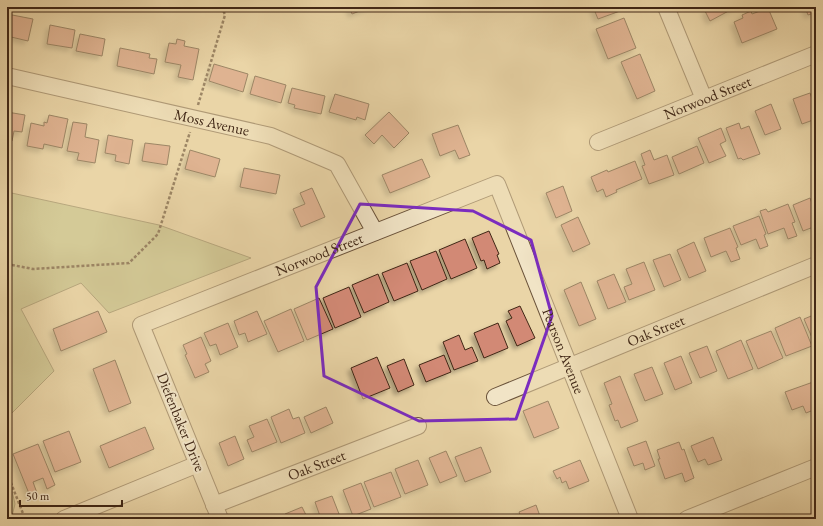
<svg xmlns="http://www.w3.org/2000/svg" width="823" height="526" viewBox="0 0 823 526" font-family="'EB Garamond',serif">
	<defs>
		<filter id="shadow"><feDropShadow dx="-3.5" dy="3.5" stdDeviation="2" flood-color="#0004"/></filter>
	</defs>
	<rect width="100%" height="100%" fill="#ead5a7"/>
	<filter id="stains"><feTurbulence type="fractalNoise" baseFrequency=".005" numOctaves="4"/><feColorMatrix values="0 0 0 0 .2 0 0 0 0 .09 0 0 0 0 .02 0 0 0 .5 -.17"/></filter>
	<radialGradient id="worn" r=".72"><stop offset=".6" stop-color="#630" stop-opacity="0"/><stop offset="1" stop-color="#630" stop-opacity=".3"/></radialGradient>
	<!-- green -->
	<g fill="#bbbc84" stroke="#7e724d">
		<polygon points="7,192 159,225 251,258 109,313 81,283 21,309 54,371 7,418"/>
		<polygon points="7,469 15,504 12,516 7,504"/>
	</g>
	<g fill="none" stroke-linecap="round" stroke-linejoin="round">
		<!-- stream -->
		<polyline stroke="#757f6c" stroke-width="4" points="7,512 10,519"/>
	</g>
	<!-- building -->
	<g fill="#d28974" stroke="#402716" filter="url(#shadow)">
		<polygon points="349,7 370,7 352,14"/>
		<polygon points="593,7 618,7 620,11 598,19"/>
		<polygon points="714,7 736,7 710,21 705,11"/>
		<polygon points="805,7 816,7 816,12 808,15"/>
		<polygon points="768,8 777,29 742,43 734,22 743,18 742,15 751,11 752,14"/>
		<polygon points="7,14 33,19 28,41 7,36"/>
		<polygon points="624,18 636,48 608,59 596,29"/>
		<polygon points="50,25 75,30 72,48 47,44"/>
		<polygon points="80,34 105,39 102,56 76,51"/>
		<polygon points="177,39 185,41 184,46 199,49 193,80 178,77 181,65 165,62 169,43 176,44"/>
		<polygon points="120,48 150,54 149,58 157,59 154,74 117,66"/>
		<polygon points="640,54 655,91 637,99 621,62"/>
		<polygon points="214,64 248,74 243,92 209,81"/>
		<polygon points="255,76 286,85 281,103 250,94"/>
		<polygon points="292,88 325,96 321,114 294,108 295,105 288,103"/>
		<polygon points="810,93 816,110 816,119 802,124 793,99"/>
		<polygon points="335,94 369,104 365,120 357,117 356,120 329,112"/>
		<polygon points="771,104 781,129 765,135 755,111"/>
		<polygon points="7,112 25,115 22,132 14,131 12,141 7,140"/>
		<polygon points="389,112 409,133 394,148 382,135 374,144 365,135"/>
		<polygon points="49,115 68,119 62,148 44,144 43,149 27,146 31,123 44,126 44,122 47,123"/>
		<polygon points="73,122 87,124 85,137 99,140 95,163 77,160 79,153 67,151"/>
		<polygon points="739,123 741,129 749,126 760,154 743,160 741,158 738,159 726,128"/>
		<polygon points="458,125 470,155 459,159 455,150 440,156 432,134"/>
		<polygon points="721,128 726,141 720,144 726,156 709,163 698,138"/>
		<polygon points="108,135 133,140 129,164 115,161 116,155 105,153"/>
		<polygon points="145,143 170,146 167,165 142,161"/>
		<polygon points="697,146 704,163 679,174 672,157"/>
		<polygon points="190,150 220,159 215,177 185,169"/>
		<polygon points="650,150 654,160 667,155 674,175 649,184 642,166 645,165 641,154"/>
		<polygon points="422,159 430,177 390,193 382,175"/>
		<polygon points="635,161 642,179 616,190 617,192 606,197 603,189 597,192 591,177 607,170 608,172"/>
		<polygon points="244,168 280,175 276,194 240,187"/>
		<polygon points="563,186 572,211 556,218 546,193"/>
		<polygon points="312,188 325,217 301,227 293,209 305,204 300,193"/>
		<polygon points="810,198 816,214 816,226 803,231 793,205"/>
		<polygon points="788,204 795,222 792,223 797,236 788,239 784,228 768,234 760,211 766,209 768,212"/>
		<polygon points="759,216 766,234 764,235 768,246 760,249 756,239 741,245 733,226"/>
		<polygon points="578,217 590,244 573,252 561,225"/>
		<polygon points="730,228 738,247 736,248 740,259 731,262 726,251 711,257 704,238"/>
		<polygon points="489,231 499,254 497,255 500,263 487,269 484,260 481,261 472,238"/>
		<polygon points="465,239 477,268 451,279 439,250"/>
		<polygon points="694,242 706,271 689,278 677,250"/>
		<polygon points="436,251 447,279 422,290 410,261"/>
		<polygon points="670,254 681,280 664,287 653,260"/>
		<polygon points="644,262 655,290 629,300 624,287 632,284 626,269"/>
		<polygon points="407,263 418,291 394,301 382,273"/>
		<polygon points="378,274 389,302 364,313 352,285"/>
		<polygon points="614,274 626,302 608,309 597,281"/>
		<polygon points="581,282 596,319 579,326 564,290"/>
		<polygon points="349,287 361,317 335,328 323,298"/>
		<polygon points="319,298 333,329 307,340 294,309"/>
		<polygon points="520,306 535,338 517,346 506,321 512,318 508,311"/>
		<polygon points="291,309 304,341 278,352 264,321"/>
		<polygon points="98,311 107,332 61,351 53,329"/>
		<polygon points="257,311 267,334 248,342 245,333 239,335 234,321"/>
		<polygon points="816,314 816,347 804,319"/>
		<polygon points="800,317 812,346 786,356 775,328"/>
		<polygon points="228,323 238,347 220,355 216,344 210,346 204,333"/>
		<polygon points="498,323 508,348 484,358 474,333"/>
		<polygon points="771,331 783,358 758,369 746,341"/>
		<polygon points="459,335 465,350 472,347 478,361 454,370 443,342"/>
		<polygon points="201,337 211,361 205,364 209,372 195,378 185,355 187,354 183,345"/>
		<polygon points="741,340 753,369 728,379 716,351"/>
		<polygon points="707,346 717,371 700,378 689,353"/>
		<polygon points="444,355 451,372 426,382 419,365"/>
		<polygon points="681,356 692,383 675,390 664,363"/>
		<polygon points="377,357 390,388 363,399 351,368"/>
		<polygon points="404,359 414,385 398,392 387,366"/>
		<polygon points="115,360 131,403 109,412 93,369"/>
		<polygon points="652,367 663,394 645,401 634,374"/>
		<polygon points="620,376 638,421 621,428 618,420 615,421 609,405 612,404 604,383"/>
		<polygon points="816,381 816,399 815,400 816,409 806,413 803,406 792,410 785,392"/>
		<polygon points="548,401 559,428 534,438 523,411"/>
		<polygon points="326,407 333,423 311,433 304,417"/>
		<polygon points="289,409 293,419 299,417 305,433 281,443 271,417"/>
		<polygon points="267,419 277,442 252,452 247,440 254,437 249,426"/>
		<polygon points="145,427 154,449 109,468 100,446"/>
		<polygon points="69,431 81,462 55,472 43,441"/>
		<polygon points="235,436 244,459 228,466 219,443"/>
		<polygon points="713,437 722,460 708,465 705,459 698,462 691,446"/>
		<polygon points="646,441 655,466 645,470 643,463 634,466 627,448"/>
		<polygon points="679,442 682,450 684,449 694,478 685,482 682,473 665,479 658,459 660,459 657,450"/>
		<polygon points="38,444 55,485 47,489 43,478 33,482 37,493 30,496 13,454"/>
		<polygon points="481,447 491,472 465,482 455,457"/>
		<polygon points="446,451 457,476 440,483 429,458"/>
		<polygon points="418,460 428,485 405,494 395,469"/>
		<polygon points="580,460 589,481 569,489 566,481 562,483 560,477 557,479 553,471"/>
		<polygon points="391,472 401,497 374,507 364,482"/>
		<polygon points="361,483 371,509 353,516 343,490"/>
		<polygon points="332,496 341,519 321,519 315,502"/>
		<polygon points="536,505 541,519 522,519 519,512"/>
		<polygon points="302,507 308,519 287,519 285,514"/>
	</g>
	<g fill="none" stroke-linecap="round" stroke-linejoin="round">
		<defs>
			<g id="street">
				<polyline points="666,7 704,99"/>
				<path id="s1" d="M 7,76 L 271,136 L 337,164 L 375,232"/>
				<path id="s2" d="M 598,142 L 816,54"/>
				<path id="s3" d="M 495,397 L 816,265"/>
				<path id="s4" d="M 214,505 L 418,426"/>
				<polyline points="64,519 198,464"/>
				<path id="s5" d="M 220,519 L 141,325 L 497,184 L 630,519"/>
				<polyline points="687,519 816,467"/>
			</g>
		</defs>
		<!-- street casing -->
		<use href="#street" stroke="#6a523a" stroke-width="18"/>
		<!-- path -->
		<g stroke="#402716" stroke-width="2.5" stroke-dasharray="3 2" stroke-linecap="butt">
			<polyline points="198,105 225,15 222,7"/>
			<polyline points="7,264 33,269 129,263 158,234 190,132"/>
			<polyline points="7,473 24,516 23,519"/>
		</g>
		<!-- street -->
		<use href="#street" stroke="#f1e4c6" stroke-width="16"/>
	</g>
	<!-- marked area -->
	<path d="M0 0H823V526H0ZM 360,204 L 473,211 L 531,240 L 552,316 L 516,419 L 419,421 L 324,376 L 316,287 Z" fill="#ead5a7" fill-opacity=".55" fill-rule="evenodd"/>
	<path fill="none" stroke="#7b2cbf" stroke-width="3" stroke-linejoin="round" d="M 360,204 L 473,211 L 531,240 L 552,316 L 516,419 L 419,421 L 324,376 L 316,287 Z"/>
	<g text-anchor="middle" stroke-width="4" stroke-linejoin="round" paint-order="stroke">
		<!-- street labels -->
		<g font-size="15" fill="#402716" stroke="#f1e4c6">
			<text dy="5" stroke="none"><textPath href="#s2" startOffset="118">Norwood Street</textPath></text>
			<text dy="5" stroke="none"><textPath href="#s1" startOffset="210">Moss Avenue</textPath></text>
			<text dy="5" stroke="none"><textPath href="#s5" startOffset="401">Norwood Street</textPath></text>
			<text dy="5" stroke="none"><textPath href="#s3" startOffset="174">Oak Street</textPath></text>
			<text dy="5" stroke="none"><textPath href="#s5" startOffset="772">Pearson Avenue</textPath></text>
			<text transform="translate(181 422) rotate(68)" y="5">Diefenbaker Drive</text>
			<text dy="5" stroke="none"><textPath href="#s4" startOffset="110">Oak Street</textPath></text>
		</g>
	</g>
	<!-- margin -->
	<rect width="823" height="526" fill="none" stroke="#ead5a7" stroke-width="24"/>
	<rect x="8" y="8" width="807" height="510" fill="none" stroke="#402716" stroke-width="2"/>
	<rect x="12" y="12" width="799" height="502" fill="none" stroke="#402716"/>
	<!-- scale -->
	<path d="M20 500v6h102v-6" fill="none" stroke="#402716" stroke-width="2"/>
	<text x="26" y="500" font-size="12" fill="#402716" stroke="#f1e4c6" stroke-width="3" paint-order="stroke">50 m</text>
	<rect width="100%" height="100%" filter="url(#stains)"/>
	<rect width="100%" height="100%" fill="url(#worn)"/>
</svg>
